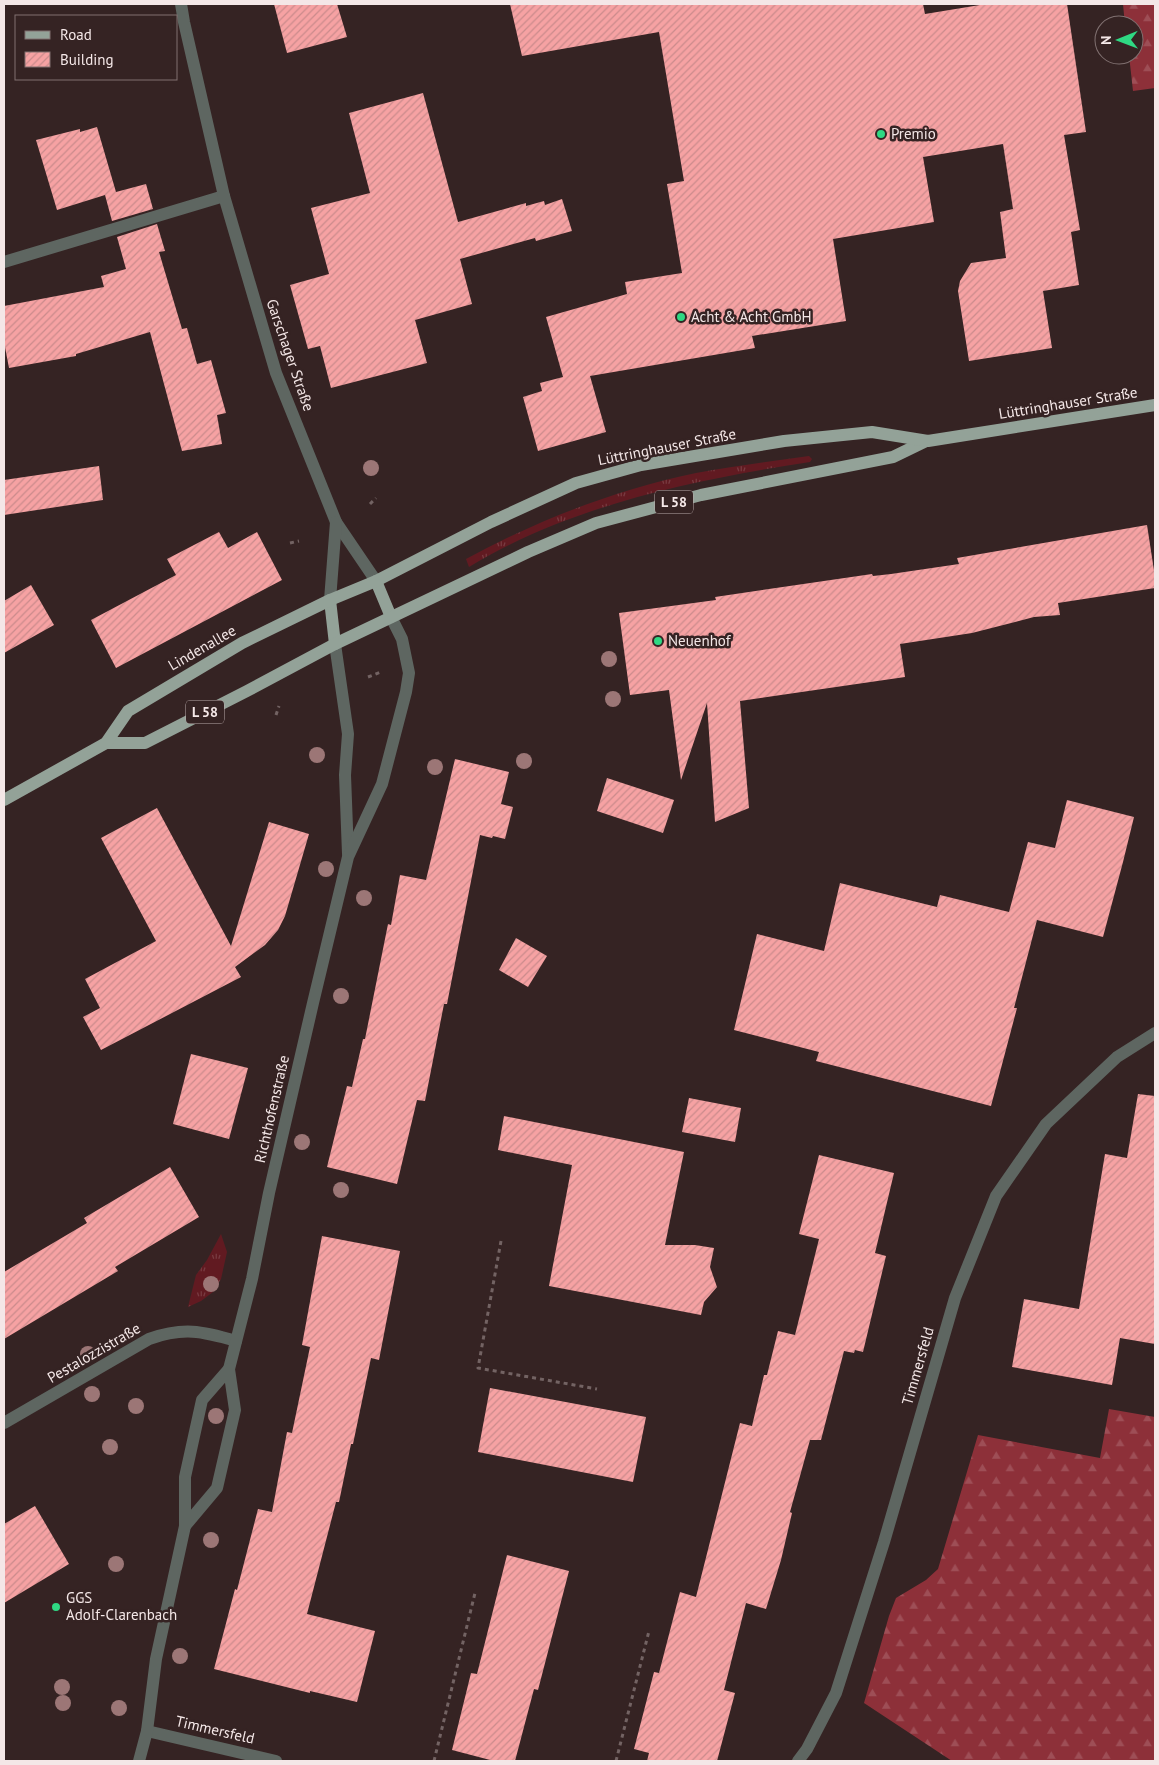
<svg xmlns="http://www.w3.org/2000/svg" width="1159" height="1765" viewBox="0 0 1159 1765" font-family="'PT Sans',sans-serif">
	<defs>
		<pattern id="grass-tufts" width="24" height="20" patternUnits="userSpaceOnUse" patternTransform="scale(1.25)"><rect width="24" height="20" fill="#611a21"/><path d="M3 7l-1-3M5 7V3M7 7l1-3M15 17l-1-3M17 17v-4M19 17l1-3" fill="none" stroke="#783b41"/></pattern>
		<pattern id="forest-firs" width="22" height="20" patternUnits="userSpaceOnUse" patternTransform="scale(1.25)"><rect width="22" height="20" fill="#8d3039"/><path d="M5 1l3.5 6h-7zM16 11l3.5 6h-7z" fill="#9e4e56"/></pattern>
		<pattern id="building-hatch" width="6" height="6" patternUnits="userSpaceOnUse" patternTransform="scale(1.25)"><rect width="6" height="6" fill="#f6a2a3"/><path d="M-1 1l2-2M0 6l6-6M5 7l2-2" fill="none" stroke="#cb8b8c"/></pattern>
	</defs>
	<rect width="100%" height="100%" fill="#352323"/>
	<!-- grass -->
	<g fill="url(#grass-tufts)">
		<path d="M 809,456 L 812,459 L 810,462 C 694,480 571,505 469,567 L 466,559 C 538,520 615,490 696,473 C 734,466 772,461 809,456 Z"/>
		<polygon points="221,1234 227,1252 221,1279 213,1292 201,1301 188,1307 196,1275 207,1260"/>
	</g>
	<!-- forest -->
	<g fill="url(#forest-firs)">
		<polygon points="1123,4 1155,4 1155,88 1133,91 1129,55 1134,55 1134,25 1125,25"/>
		<polygon points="1109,1409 1155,1417 1155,1761 952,1761 864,1703 889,1616 896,1598 926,1580 938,1569 978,1435 1100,1458"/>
	</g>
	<!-- building -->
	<g fill="url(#building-hatch)">
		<polygon points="274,4 337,4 347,37 287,53"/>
		<polygon points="510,4 923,4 925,14 986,4 1067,4 1086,132 1064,135 1080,230 1071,232 1079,285 1043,291 1052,348 969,361 958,291 960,281 971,263 1006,258 1000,212 1013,209 1003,144 923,157 934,222 833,239 846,321 752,336 755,348 590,376 606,432 538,451 523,397 542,391 540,383 563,377 546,317 627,294 625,282 682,273 667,184 684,181 659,32 522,56"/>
		<polygon points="423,93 458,222 526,203 526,206 544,201 545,205 562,199 572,231 536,241 535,238 460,259 472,304 415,320 427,363 331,388 320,346 308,349 290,285 329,274 311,208 370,193 349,113"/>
		<polygon points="97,127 116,192 146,184 153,209 112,221 105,195 57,210 36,140 80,129 80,132"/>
		<polygon points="157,224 165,251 159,252 182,329 187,328 197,364 211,360 226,413 217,415 222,444 182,451 150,332 76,354 76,356 9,368 4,342 4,306 104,287 101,276 126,269 117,237"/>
		<polygon points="99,466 103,500 4,515 4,480"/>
		<polygon points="1147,525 1155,577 1155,588 1058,603 1060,615 1034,617 972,633 900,644 905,677 740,701 749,808 715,822 707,703 681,780 669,690 630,695 619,613 716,600 715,597 872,574 873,576 891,574 959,564 957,558"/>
		<polygon points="219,532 228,548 257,532 282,580 116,668 91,620 176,575 167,559"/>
		<polygon points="31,585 54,625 4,653 4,601"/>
		<polygon points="455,759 509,772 501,804 513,807 505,839 493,836 492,838 480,835 447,1004 444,1004 425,1101 417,1100 397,1184 327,1167 347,1086 352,1087 363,1039 365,1039 388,924 391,925 400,875 426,880"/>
		<polygon points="607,778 674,800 663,833 597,811"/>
		<polygon points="1067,800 1134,817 1123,862 1103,937 1037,920 1014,1008 1017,1008 991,1106 816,1061 819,1052 734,1030 757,934 824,951 840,883 937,907 940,895 1009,912 1028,842 1055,848"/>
		<polygon points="157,808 231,946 269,822 309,834 285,916 278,930 265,945 235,967 241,977 101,1050 83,1017 100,1008 85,979 156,941 101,838"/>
		<polygon points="516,938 547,956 528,987 499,970"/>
		<polygon points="191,1054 248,1068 229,1139 173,1124"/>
		<polygon points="1138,1094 1155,1096 1155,1344 1120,1338 1112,1385 1012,1367 1024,1299 1079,1309 1105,1154 1127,1158"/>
		<polygon points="689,1098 741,1108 735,1142 682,1132"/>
		<polygon points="504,1116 684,1152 665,1245 695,1245 714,1248 710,1267 717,1287 704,1302 701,1315 549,1286 572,1165 498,1150"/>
		<polygon points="819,1155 894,1173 875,1253 886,1256 863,1352 855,1350 854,1353 844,1351 821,1440 810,1440 790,1512 792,1513 781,1560 766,1609 746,1603 724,1690 735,1693 717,1761 647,1761 649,1753 634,1749 654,1672 659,1673 680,1592 696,1597 740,1423 752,1426 764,1375 767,1375 778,1331 795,1335 819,1239 799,1234"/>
		<polygon points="170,1167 199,1217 115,1267 118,1271 4,1339 4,1272 87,1223 84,1218"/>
		<polygon points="322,1236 400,1251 379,1360 371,1358 353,1444 351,1444 339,1502 336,1502 307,1614 375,1631 357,1702 310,1691 310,1693 214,1669 235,1589 237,1590 258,1509 272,1512 287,1432 292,1433 310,1347 302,1345"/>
		<polygon points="490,1388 646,1417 633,1482 478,1452"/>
		<polygon points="35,1506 69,1564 4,1603 4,1524"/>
		<polygon points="507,1555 569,1571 538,1690 534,1689 515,1761 494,1761 452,1750 471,1673 477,1674"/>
	</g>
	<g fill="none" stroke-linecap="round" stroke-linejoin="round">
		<!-- path -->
		<g stroke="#736363" stroke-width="3" stroke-dasharray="4 4" stroke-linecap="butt">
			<polyline points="370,504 376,498"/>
			<polyline points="290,543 299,541"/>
			<polyline points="368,677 381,672"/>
			<polyline points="276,715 279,706"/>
			<polyline points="501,1241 478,1368 597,1389"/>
			<polyline points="434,1761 475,1593"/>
			<polyline points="616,1761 649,1631"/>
		</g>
		<!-- service -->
		<polyline stroke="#5e6661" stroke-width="12" points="4,262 224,196"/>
		<!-- minor -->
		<g stroke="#5e6661" stroke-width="12">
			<polyline points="181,4 184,22 224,196 276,373 336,522 376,581"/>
			<polyline points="330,600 336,522"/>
			<polyline points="335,644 348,734 345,775 348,854"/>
			<path d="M 4,1423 L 149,1339 C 183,1327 202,1331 236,1341"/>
			<polyline points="185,1526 217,1488 235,1410 229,1369 252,1279 269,1193 313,1003 348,857 382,784 406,692 409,673 402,639 391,617"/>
			<polyline points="147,1731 276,1761"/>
			<polyline points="139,1761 147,1731 156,1659 185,1526 185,1477 202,1400 229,1369"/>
			<polyline points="798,1761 807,1749 836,1693 884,1542 955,1298 996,1196 1046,1124 1117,1057 1155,1033"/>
		</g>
		<!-- primary -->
		<g stroke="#93a298" stroke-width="12">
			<polyline points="376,581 391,617"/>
			<polyline points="330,600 335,644"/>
			<polyline points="106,743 145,743 247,691 335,644 528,552 596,523 701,495 893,457 926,441"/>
			<polyline points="4,800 106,743 128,711 242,643 330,600 376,581 491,522 576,483 641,465 784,441 872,432 928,441 1155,405"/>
		</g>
	</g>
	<!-- trees -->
	<g fill="#9c7676">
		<circle cx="371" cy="468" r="8"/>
		<circle cx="609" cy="659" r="8"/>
		<circle cx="613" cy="699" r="8"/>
		<circle cx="317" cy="755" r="8"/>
		<circle cx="524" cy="761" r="8"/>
		<circle cx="435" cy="767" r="8"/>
		<circle cx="326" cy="869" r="8"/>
		<circle cx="364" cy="898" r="8"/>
		<circle cx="341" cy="996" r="8"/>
		<circle cx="302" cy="1142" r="8"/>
		<circle cx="341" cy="1190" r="8"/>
		<circle cx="211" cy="1284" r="8"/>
		<circle cx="88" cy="1354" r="8"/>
		<circle cx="92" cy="1394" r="8"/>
		<circle cx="136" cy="1406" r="8"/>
		<circle cx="216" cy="1416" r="8"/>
		<circle cx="110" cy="1447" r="8"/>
		<circle cx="211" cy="1540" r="8"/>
		<circle cx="116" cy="1564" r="8"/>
		<circle cx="180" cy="1656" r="8"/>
		<circle cx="62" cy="1687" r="8"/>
		<circle cx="63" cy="1703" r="8"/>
		<circle cx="119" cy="1708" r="8"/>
	</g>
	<!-- markers -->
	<g fill="#2fd883" stroke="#352323" stroke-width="2">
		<circle cx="881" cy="134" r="5"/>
		<circle cx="681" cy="317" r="5"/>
		<circle cx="658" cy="641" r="5"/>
		<circle cx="56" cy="1607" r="5"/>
	</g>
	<g text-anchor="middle" stroke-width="5" stroke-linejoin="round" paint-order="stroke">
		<!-- shield labels -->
		<g fill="#352323" stroke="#bbacac" stroke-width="1">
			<rect x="655" y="490.5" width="38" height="23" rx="4"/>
			<rect x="186" y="700.5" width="38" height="23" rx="4"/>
		</g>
		<g font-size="14" font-weight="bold" fill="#f4e7e7">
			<text x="674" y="507">L 58</text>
			<text x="205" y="717">L 58</text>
		</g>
		<!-- poi labels -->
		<g font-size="15" fill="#f4e7e7" stroke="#352323" text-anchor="start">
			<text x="891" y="139">Premio</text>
			<text x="691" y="322">Acht &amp; Acht GmbH</text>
			<text x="668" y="646">Neuenhof</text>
			<text x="66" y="1603">GGS<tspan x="66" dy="17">Adolf-Clarenbach</tspan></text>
		</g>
		<!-- street labels -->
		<g font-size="15" fill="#f4e7e7" stroke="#352323">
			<text transform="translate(290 355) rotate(71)" y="5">Garschager Straße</text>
			<text transform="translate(1068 403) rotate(-9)" y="5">Lüttringhauser Straße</text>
			<text transform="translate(667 447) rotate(-11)" y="5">Lüttringhauser Straße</text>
			<text transform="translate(202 648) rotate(-30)" y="5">Lindenallee</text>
			<text transform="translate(272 1109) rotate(-77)" y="5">Richthofenstraße</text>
			<text transform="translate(94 1353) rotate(-30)" y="5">Pestalozzistraße</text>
			<text transform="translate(918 1366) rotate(-74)" y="5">Timmersfeld</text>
			<text transform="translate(215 1730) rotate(13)" y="5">Timmersfeld</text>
		</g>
	</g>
	<!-- border -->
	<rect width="1159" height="1765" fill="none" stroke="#f4e7e7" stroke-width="10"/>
	<!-- legend -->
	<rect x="15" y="15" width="162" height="65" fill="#352323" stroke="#817171"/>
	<rect x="25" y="31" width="25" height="8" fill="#93a298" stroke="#817171"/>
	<text x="60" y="40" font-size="15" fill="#f4e7e7">Road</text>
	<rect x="25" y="52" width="25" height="15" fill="url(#building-hatch)" stroke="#817171"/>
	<text x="60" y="65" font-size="15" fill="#f4e7e7">Building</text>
	<!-- north arrow -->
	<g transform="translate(1119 40) rotate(269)"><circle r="24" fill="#352323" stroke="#817171"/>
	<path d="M0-4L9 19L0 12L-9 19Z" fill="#2fd883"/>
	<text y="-8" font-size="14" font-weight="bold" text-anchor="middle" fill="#f4e7e7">N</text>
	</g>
</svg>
